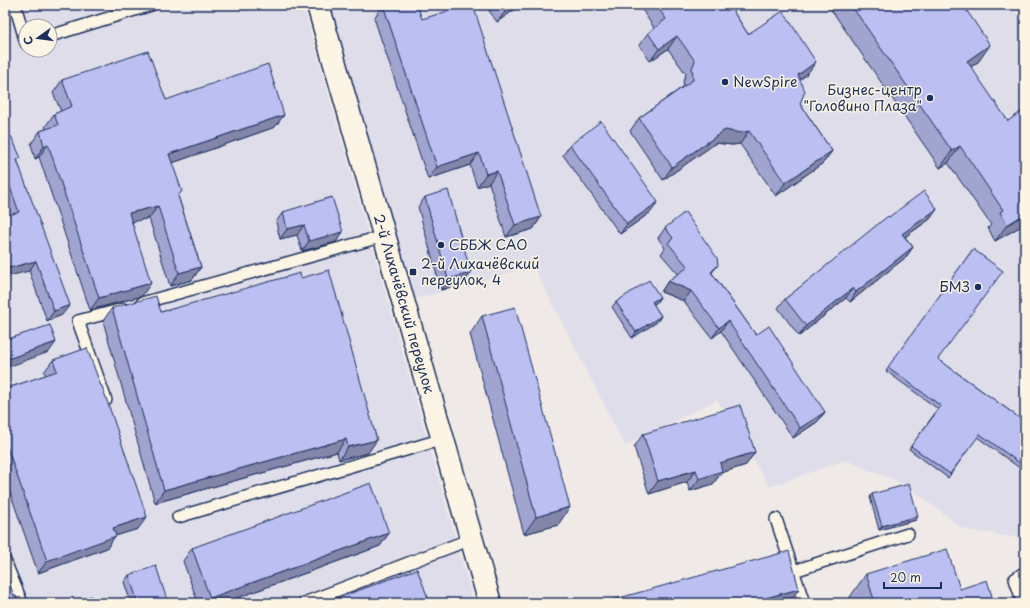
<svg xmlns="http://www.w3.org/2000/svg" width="1030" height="608" viewBox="0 0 1030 608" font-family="'Playpen Sans',sans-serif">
	<rect width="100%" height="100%" fill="#efeae7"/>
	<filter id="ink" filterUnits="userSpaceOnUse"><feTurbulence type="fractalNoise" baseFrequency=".025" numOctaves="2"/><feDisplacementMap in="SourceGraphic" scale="8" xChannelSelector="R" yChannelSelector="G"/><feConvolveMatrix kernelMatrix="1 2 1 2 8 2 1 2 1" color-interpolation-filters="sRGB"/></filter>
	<g filter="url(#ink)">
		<!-- built -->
		<g fill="#dfddea" fill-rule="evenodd">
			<path d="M 5,5 L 303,5 L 474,603 L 5,603 ZM 26,26 L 50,26 L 50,50 L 26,50 Z"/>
			<polygon points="329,5 1011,5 1025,21 1025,539 963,529 908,486 845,460 770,487 717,400 625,446 533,266 412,300"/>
		</g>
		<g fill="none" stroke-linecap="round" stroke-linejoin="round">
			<defs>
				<g id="lane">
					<polyline points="15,5 26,43"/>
					<polyline points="50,36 151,5"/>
					<polyline points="142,303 384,236"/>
					<polyline points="106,400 78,321 123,309"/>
					<polyline points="178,517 443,439"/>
					<polyline points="776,519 804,603"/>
					<polyline points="5,561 22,603"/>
					<polyline points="794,571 908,534"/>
					<polyline points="304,603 471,539"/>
					<polyline points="1023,603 1015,579 1025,572"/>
				</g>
				<g id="street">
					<path id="s1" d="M 318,5 L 490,603"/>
				</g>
			</defs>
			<!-- lane casing -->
			<use href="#lane" stroke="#1b2f5e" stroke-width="14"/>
			<!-- street casing -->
			<use href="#street" stroke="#1b2f5e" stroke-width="25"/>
			<!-- lane -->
			<use href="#lane" stroke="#fcf5e5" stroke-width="11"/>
			<!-- street -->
			<use href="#street" stroke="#fcf5e5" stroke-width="22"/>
		</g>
		<!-- wall -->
		<g fill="#a1a4cf" stroke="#1b2f5e">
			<polygon points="383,5 422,19 541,217 533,229 506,237 489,183 477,187 470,165 428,179 374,18"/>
			<polygon points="485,5 521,5 497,22"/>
			<polygon points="639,5 729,5 748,34 807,74 800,80 800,104 832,151 823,163 776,196 740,144 732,145 716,143 663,180 630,131 639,118 684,86 683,81 686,74 668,49 650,61 639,45 648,33 654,28"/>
			<polygon points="828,5 963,5 979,61 971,67 1025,224 995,241 988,228 991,225 948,163 940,168"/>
			<polygon points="62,80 166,100 275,127 172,163 178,196 201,267 192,280 170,286 149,218 132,222 142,296 90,310 39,157 35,159 31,144 40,131 46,129 45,127 54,114 61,111 53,93"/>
			<polygon points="5,138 18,162 62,315 47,321 5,203"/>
			<polygon points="570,145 651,212 620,234 563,155"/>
			<polygon points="425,197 471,273 463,283 441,290 418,207"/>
			<polygon points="937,209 930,219 905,237 913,247 906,257 850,302 846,298 799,336 778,308 785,299 889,217"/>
			<polygon points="283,212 343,232 336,242 302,251 297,235 280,239 276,222"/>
			<polygon points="665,228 712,273 756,335 825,412 817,422 793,438 721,331 712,338 684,301 661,292 668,281 678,274 661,254 665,248 658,238"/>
			<polygon points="973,249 938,359 1025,422 1025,472 977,437 948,478 909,449 938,409 886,371"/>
			<polygon points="301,278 368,453 339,460 337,452 155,503 103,321 112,308 161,312"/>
			<polygon points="660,297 656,303 653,304 661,316 657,322 632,338 612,307 616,302"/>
			<polygon points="482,316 558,525 524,534 470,334"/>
			<polygon points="53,360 138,529 115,536 107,548 38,573 5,478 5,389 46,375 44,372"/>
			<polygon points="643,434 755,452 746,465 721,473 713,484 690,491 687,482 649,494 634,447"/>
			<polygon points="872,494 916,520 879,530 870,497"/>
			<polygon points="389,533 380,546 223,603 198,603 183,561 192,548"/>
			<polygon points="866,574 960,589 994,603 852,603 850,597"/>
			<polygon points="129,575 168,603 131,603 124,582"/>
		</g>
		<!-- shaded-wall -->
		<g fill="#8386a9" stroke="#1b2f5e">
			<polygon points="514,5 521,5 497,22 505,12"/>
			<polygon points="677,36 668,49 650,61 659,49"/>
			<polygon points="990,45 979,61 955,78 967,61"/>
			<polygon points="816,62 807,74 789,87 798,75"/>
			<polygon points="284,115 275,127 161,167 169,154"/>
			<polygon points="725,130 749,131 740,144 732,145 716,143 663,180 672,167"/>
			<polygon points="48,144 39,157 35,159 44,146"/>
			<polygon points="960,146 948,163 940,168 952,151"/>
			<polygon points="832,151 823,163 776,196 785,183"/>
			<polygon points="479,153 470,165 428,179 437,167"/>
			<polygon points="497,171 489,183 477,187 486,174"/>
			<polygon points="658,202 651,212 620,234 627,224"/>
			<polygon points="158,206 149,218 120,225 129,213"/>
			<polygon points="937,209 930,219 895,244 902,234"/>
			<polygon points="1025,214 1025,224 995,241 1007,225"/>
			<polygon points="541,217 533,229 506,237 515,225"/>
			<polygon points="304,225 297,235 280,239 287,229"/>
			<polygon points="343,232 336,242 302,251 309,241"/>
			<polygon points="913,247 906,257 850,302 856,292"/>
			<polygon points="36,261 29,271 5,277 5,269"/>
			<polygon points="718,265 710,275 711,272"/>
			<polygon points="201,267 192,280 170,286 179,273"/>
			<polygon points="471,273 463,283 441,290 448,279"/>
			<polygon points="668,281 691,291 684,301 661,292"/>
			<polygon points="151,283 142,296 90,310 99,298"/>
			<polygon points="853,288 846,298 799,336 806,326"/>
			<polygon points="660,297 656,303 648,308 652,302"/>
			<polygon points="70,305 62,315 47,321 54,311"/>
			<polygon points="661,316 657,322 632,338 636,332"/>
			<polygon points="728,321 721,331 712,338 719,328"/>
			<polygon points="56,342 49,352 5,368 5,360"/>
			<polygon points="825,412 817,422 793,438 800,428"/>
			<polygon points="346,439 337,452 155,503 164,490"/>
			<polygon points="377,440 368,453 339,460 348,447"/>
			<polygon points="755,452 746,465 721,473 713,484 690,491 699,479 720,463"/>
			<polygon points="696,470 687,482 649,494 658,481"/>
			<polygon points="570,507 558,525 524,534 536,517"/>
			<polygon points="918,516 916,520 879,530 882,526"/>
			<polygon points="147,517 138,529 115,536 107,548 38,573 47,561 113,528"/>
			<polygon points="389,533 380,546 223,603 207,603 210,598"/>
			<polygon points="799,589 789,603 747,603"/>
		</g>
		<!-- building -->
		<g fill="#bbbff1" stroke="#1b2f5e">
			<polygon points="383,5 417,5 422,19 467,5 473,5 541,217 515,225 497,171 486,174 479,153 437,167"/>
			<polygon points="499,5 514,5 505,12"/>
			<polygon points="656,5 729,5 748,34 783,11 816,62 798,75 805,91 800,104 832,151 785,183 749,131 741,133 725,130 672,167 639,118 693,80 692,68 695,61 677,36 659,49 648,33 666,19"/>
			<polygon points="851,5 963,5 990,45 967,61 1008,121 1025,109 1025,214 1007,225 1000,212 1003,210 960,146 952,151"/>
			<polygon points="148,51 166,100 268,64 284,115 169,154 182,191 178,196 201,267 179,273 158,206 129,213 151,283 99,298 48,144 44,146 40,131 58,125 54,114 72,106 62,80"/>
			<polygon points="601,121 658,202 627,224 570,145"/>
			<polygon points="11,136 21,158 17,160 70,305 54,311 36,261 5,269 5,216 19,212 5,173 5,138"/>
			<polygon points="448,190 471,273 448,279 425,197"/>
			<polygon points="924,191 937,209 902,234 913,247 856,292 853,288 806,326 785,299 888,216 889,217"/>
			<polygon points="332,197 343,232 309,241 304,225 287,229 283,212"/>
			<polygon points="685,212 717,258 718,265 711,272 756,335 769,326 825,412 800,428 728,321 719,328 691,291 668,281 688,267 668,243 673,238 665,228"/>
			<polygon points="973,249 1003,271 938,359 1025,422 1025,467 980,434 950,474 911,446 941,406 888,367"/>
			<polygon points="329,270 377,440 348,447 346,439 164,490 112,308 156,296 161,312 300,273 301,278"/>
			<polygon points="649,280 660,297 652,302 661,316 636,332 616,302"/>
			<polygon points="515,307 570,507 536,517 482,316"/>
			<polygon points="50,325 56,342 5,360 5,340"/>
			<polygon points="87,348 101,386 102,386 147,517 113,528 116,536 47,561 5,441 5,389 57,371 53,360"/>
			<polygon points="740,405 755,452 720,463 722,471 699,479 696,470 658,481 643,434"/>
			<polygon points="371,483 389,533 210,598 192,548"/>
			<polygon points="909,484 918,516 882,526 872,494"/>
			<polygon points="947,549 960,589 987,580 994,603 875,603 866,574"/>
			<polygon points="789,551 799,589 747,603 601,603"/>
			<polygon points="156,566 168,603 138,603 129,575"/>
			<polygon points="417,569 430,603 324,603"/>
			<polygon points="5,571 14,596 16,596 18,603 5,603"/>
			<polygon points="91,596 93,603 72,603"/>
		</g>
	</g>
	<!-- markers -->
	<g fill="#1b2f5e" stroke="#fcf5e5" stroke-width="1.5">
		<circle cx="725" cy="82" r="4"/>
		<circle cx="930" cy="98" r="4"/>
		<circle cx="441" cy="245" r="4"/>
		<rect x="409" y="268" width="8" height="8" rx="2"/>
		<circle cx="978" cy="287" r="4"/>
	</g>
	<g text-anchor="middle" stroke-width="3" stroke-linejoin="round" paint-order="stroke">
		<!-- poi labels -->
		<g font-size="14" fill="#1b2f5e" stroke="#fcf5e5" text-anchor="start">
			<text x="733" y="87">NewSpire</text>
			<text x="922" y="95" text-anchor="end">Бизнес-центр<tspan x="922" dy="16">"Головино Плаза"</tspan></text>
			<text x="449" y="250">СББЖ САО</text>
			<text x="421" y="269">2-й Лихачёвский<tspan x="421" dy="16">переулок, 4</tspan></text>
			<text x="970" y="292" text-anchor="end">БМЗ</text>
		</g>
		<!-- street labels -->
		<g font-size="14" fill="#1b2f5e" stroke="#fcf5e5">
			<text dy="5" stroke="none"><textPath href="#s1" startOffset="311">2-й Лихачёвский переулок</textPath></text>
		</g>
	</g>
	<!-- margin -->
	<rect width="1030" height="608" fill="none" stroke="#fcf5e5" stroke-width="20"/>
	<rect x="10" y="10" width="1010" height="588" fill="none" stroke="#1b2f5e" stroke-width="1.5" filter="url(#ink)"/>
	<!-- north arrow -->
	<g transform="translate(38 38) rotate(256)"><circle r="19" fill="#fcf5e5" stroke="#a2a6af"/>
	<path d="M0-3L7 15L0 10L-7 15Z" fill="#1b2f5e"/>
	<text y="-6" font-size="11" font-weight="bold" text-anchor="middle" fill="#1b2f5e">С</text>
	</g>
	<!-- scale -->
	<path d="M884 582v6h57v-6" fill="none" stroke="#1b2f5e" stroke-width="2"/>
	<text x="890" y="582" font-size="12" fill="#1b2f5e" stroke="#fcf5e5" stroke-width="3" paint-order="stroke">20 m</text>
</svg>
